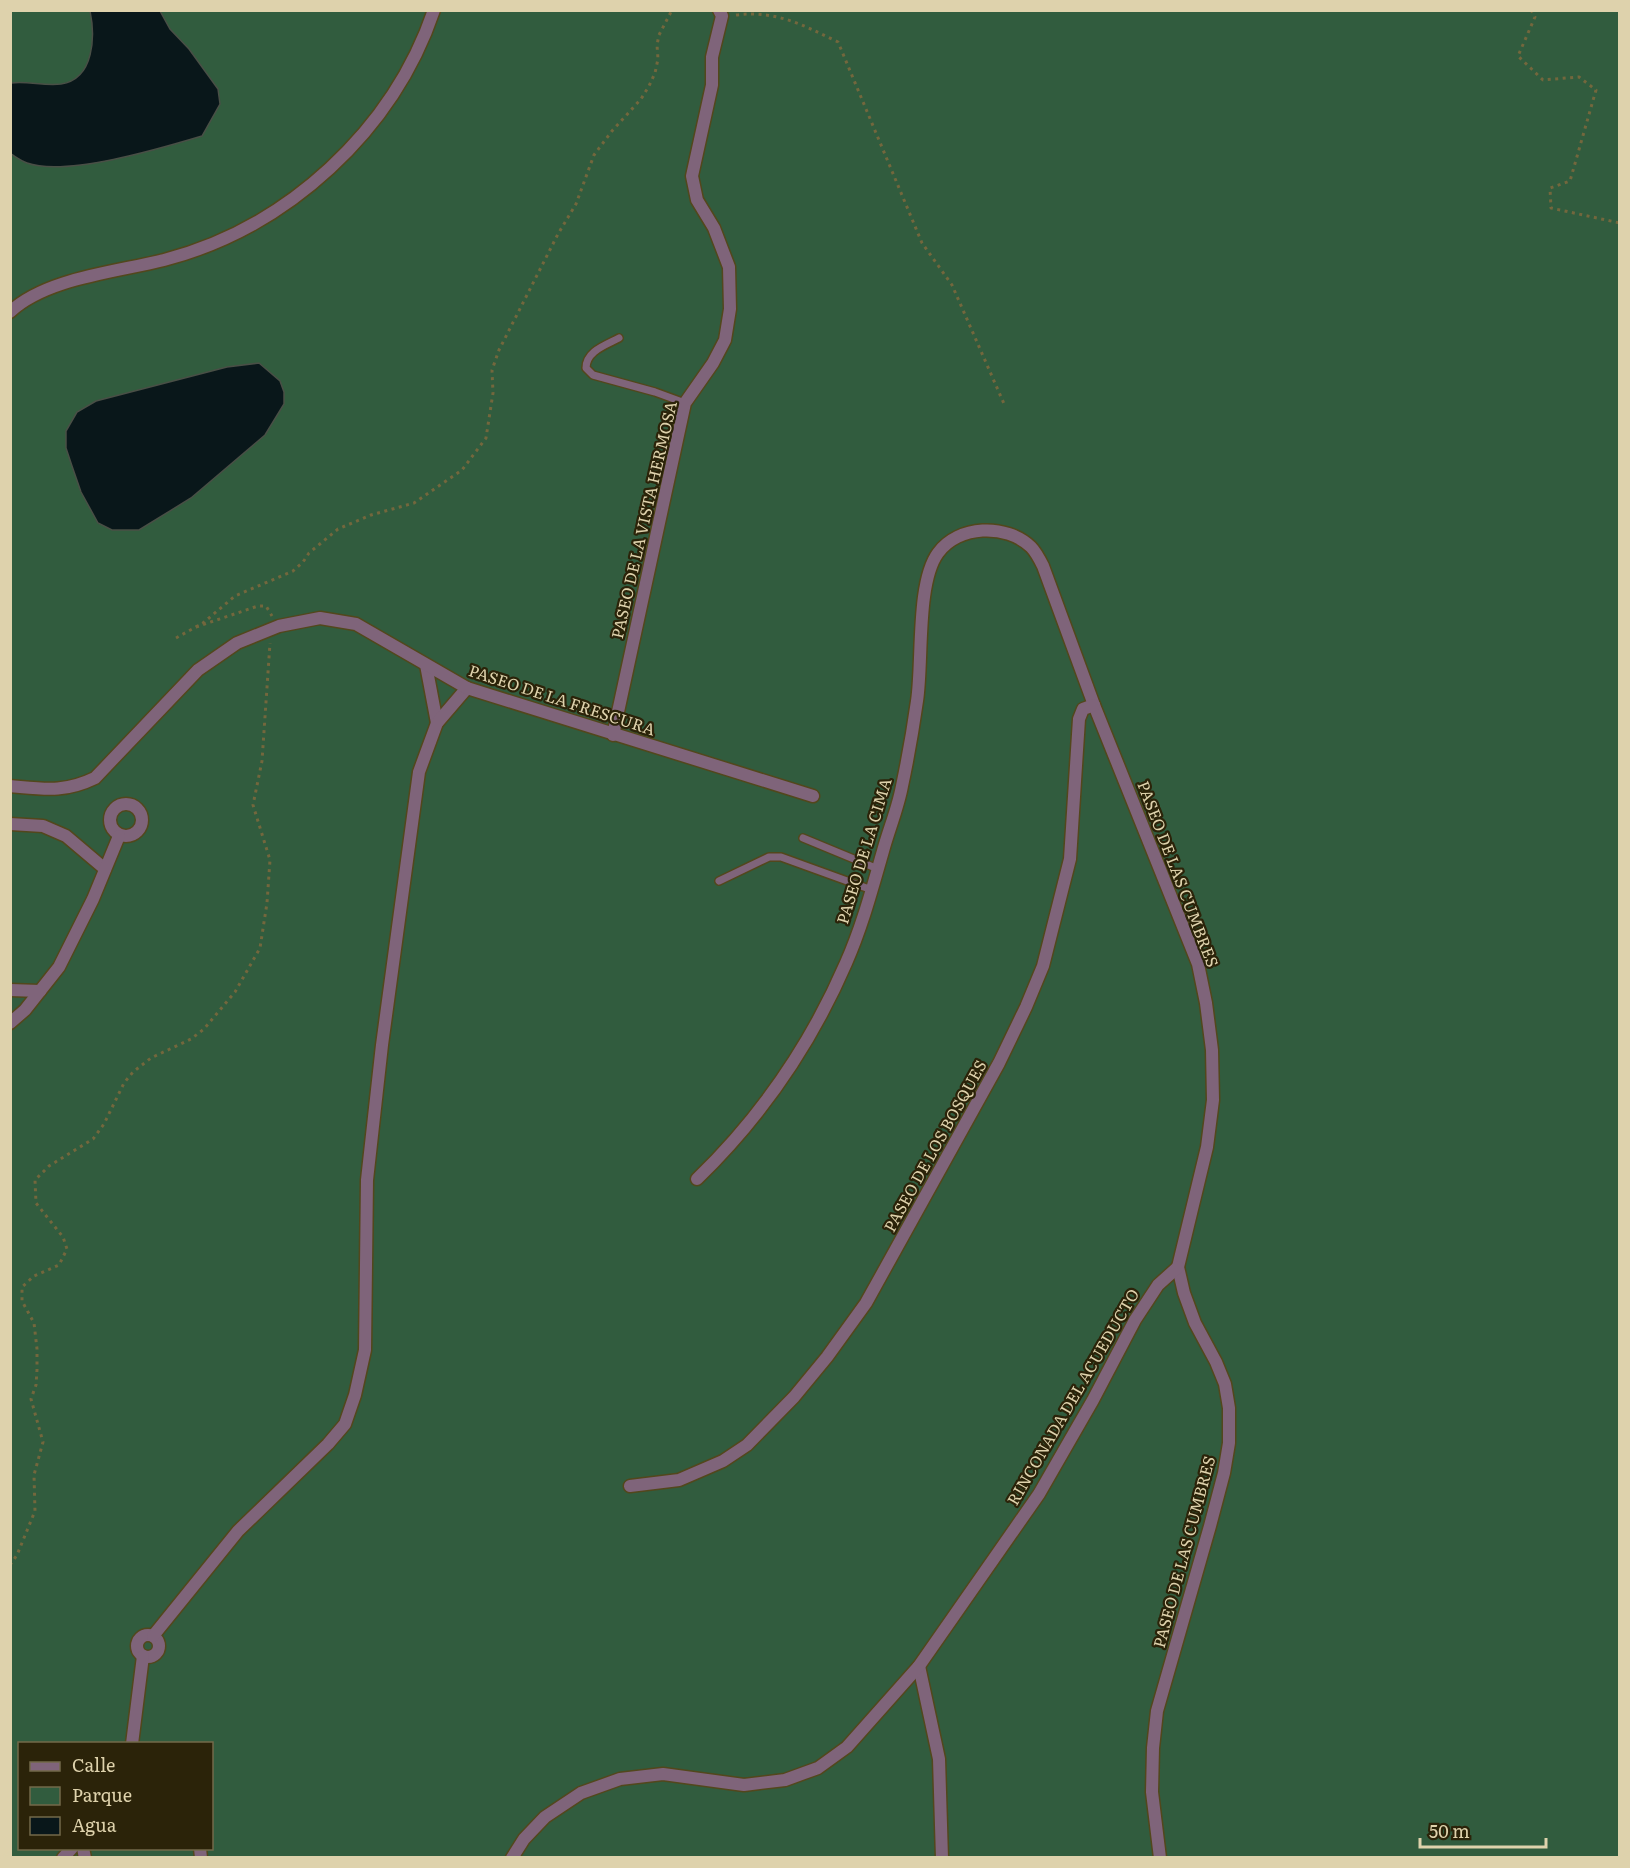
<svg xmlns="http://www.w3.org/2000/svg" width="1630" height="1868" viewBox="0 0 1630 1868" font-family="Literata,serif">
	<rect width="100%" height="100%" fill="#382c00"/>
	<!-- green -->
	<path fill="#315c3e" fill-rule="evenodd" d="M 11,11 L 1619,11 L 1619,1857 L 11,1858 ZM 20,1744 L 212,1744 L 212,1848 L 20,1848 Z"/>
	<!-- water -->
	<g fill="#09171a" stroke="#494f46" stroke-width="1.5">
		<path d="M 90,11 L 160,11 L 170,29 L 189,49 L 218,89 L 220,104 L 202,136 C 162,148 66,177 27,163 C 21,161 16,157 11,154 L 11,83 C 28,81 44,86 61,84 C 95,79 95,35 90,11 Z"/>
		<polygon points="259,363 280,381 284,392 284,404 265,435 191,498 139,530 112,530 98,523 81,492 72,466 66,448 66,431 77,412 96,401 227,367"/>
	</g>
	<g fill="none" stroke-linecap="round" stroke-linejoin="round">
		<defs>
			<g id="service">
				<path d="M 619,338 C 606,345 586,351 586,368 L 593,375 L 655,392 L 685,403"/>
				<polyline points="803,838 878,869"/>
				<polyline points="719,881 769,857 781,857 872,890"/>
			</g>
			<g id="minor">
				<path d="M 10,312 C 46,278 117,272 164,260 C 287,228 393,131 434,10"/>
				<polyline points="426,665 437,723"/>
				<polyline points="613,735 685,403 713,363 725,340 730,309 729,267 714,228 697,200 692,176 712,85 712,57 722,16 719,10"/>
				<circle cx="126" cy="820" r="16"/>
				<polyline points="10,824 43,826 66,836 105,869"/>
				<polyline points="10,990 40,991"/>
				<polyline points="10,1023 25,1010 59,967 93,899 119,836"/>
				<path d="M 697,1179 C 760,1118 811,1044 846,963 C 862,927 872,889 883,851 C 889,829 898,808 902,786 C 908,758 913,729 917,701 C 923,662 916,583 938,553 C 958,525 1006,523 1031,547 C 1036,552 1040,560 1043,566 L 1094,705 L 1198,964 L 1206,1003 L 1212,1050 L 1213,1100 L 1207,1147 L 1178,1267 L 1184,1293 L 1195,1323 L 1216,1362 L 1225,1384 L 1229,1408 L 1229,1443 L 1224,1473 L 1210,1526 L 1157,1711 L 1153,1748 L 1152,1792 L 1160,1858"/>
				<polyline points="630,1486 679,1480 723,1461 747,1445 794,1397 827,1357 866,1303 999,1063 1026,1007 1043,966 1070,859 1079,719 1083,709 1094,705"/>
				<circle cx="148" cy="1646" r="11"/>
				<polyline points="153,1636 238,1531 328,1444 345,1424 355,1395 365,1350 367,1180 382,1045 419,772 437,723 467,688"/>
				<polyline points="919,1666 939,1759 942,1858"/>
				<polyline points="132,1744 143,1656"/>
				<polyline points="83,1848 85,1858"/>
				<polyline points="200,1848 201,1858"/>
				<polyline points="63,1858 72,1848"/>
				<polyline points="512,1858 524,1839 545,1817 581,1793 620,1779 663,1774 744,1785 785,1780 818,1768 847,1747 919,1666 1039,1494 1093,1400 1135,1320 1158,1285 1178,1267"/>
			</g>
			<path id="tertiary" d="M 10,786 C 44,789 64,793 95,778 L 198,670 L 237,643 L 279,626 L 320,618 L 356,624 L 467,688 L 813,796"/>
		</defs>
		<!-- service casing -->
		<use href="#service" stroke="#53471c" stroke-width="10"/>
		<!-- minor casing -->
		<use href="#minor" stroke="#53471c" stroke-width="15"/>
		<!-- tertiary casing -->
		<use href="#tertiary" stroke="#53471c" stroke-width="15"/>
		<!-- path -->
		<g stroke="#73673d" stroke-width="3" stroke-dasharray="3 4.5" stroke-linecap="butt">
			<polyline points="1531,10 1535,17 1518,56 1543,80 1579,77 1596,90 1570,181 1550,188 1551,208 1620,223"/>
			<path d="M 736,15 C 776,10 803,25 838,42 L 922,243 L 952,285 L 1005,406"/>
			<polyline points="196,627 258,606 266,606 272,616"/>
			<polyline points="176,638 203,623 235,596 293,571 303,562 309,553 338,529 371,515 414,503 462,470 486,438 493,393 492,370 499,350 558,234 576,204 594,155 612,131 641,99 649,86 655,73 658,59 657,45 659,35 672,10"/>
			<polyline points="10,1565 17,1555 35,1511 34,1475 43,1442 31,1399 36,1385 37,1370 37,1349 34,1323 22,1301 22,1287 34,1276 59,1265 67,1249 63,1237 36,1203 35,1180 49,1166 93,1139 104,1124 124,1083 133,1072 151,1058 191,1039 204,1029 235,992 260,948 267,903 270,860 253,805 262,761 270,643"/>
		</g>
		<!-- service -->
		<use href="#service" stroke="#7f647a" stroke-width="7"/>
		<!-- minor -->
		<use href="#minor" stroke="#7f647a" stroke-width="12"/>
		<!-- tertiary -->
		<use href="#tertiary" stroke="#7f647a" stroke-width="12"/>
	</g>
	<g text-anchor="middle" stroke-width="4.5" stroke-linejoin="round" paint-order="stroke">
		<!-- street labels -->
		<g font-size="16" fill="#ded2ac" stroke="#2b2309">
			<text transform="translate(644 520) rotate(-77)" y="6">PASEO DE LA VISTA HERMOSA</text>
			<text transform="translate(562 700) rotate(18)" y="6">PASEO DE LA FRESCURA</text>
			<text transform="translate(864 851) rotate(-73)" y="6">PASEO DE LA CIMA</text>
			<text transform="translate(1178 874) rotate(69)" y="6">PASEO DE LAS CUMBRES</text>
			<text transform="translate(935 1146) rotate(-61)" y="6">PASEO DE LOS BOSQUES</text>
			<text transform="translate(1073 1397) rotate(-60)" y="6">RINCONADA DEL ACUEDUCTO</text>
			<text transform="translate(1184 1552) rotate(-75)" y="6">PASEO DE LAS CUMBRES</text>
		</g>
	</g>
	<!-- border -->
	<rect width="1630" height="1868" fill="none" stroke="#ded2ac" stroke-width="24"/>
	<!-- legend -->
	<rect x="18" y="1742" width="195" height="108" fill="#2b2309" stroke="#73694a" stroke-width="1.5"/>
	<rect x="30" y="1762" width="30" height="9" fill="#7f647a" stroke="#73694a" stroke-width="1.5"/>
	<text x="72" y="1772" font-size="18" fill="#ded2ac">Calle</text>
	<rect x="30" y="1787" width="30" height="18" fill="#315c3e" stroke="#73694a" stroke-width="1.5"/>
	<text x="72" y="1802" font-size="18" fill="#ded2ac">Parque</text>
	<rect x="30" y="1817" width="30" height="18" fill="#09171a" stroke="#73694a" stroke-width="1.5"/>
	<text x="72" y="1832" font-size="18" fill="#ded2ac">Agua</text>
	<!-- scale -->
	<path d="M1420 1838v9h126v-9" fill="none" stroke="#ded2ac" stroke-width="3"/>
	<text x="1429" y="1838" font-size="18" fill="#ded2ac" stroke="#2b2309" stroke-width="4.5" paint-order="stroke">50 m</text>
</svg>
